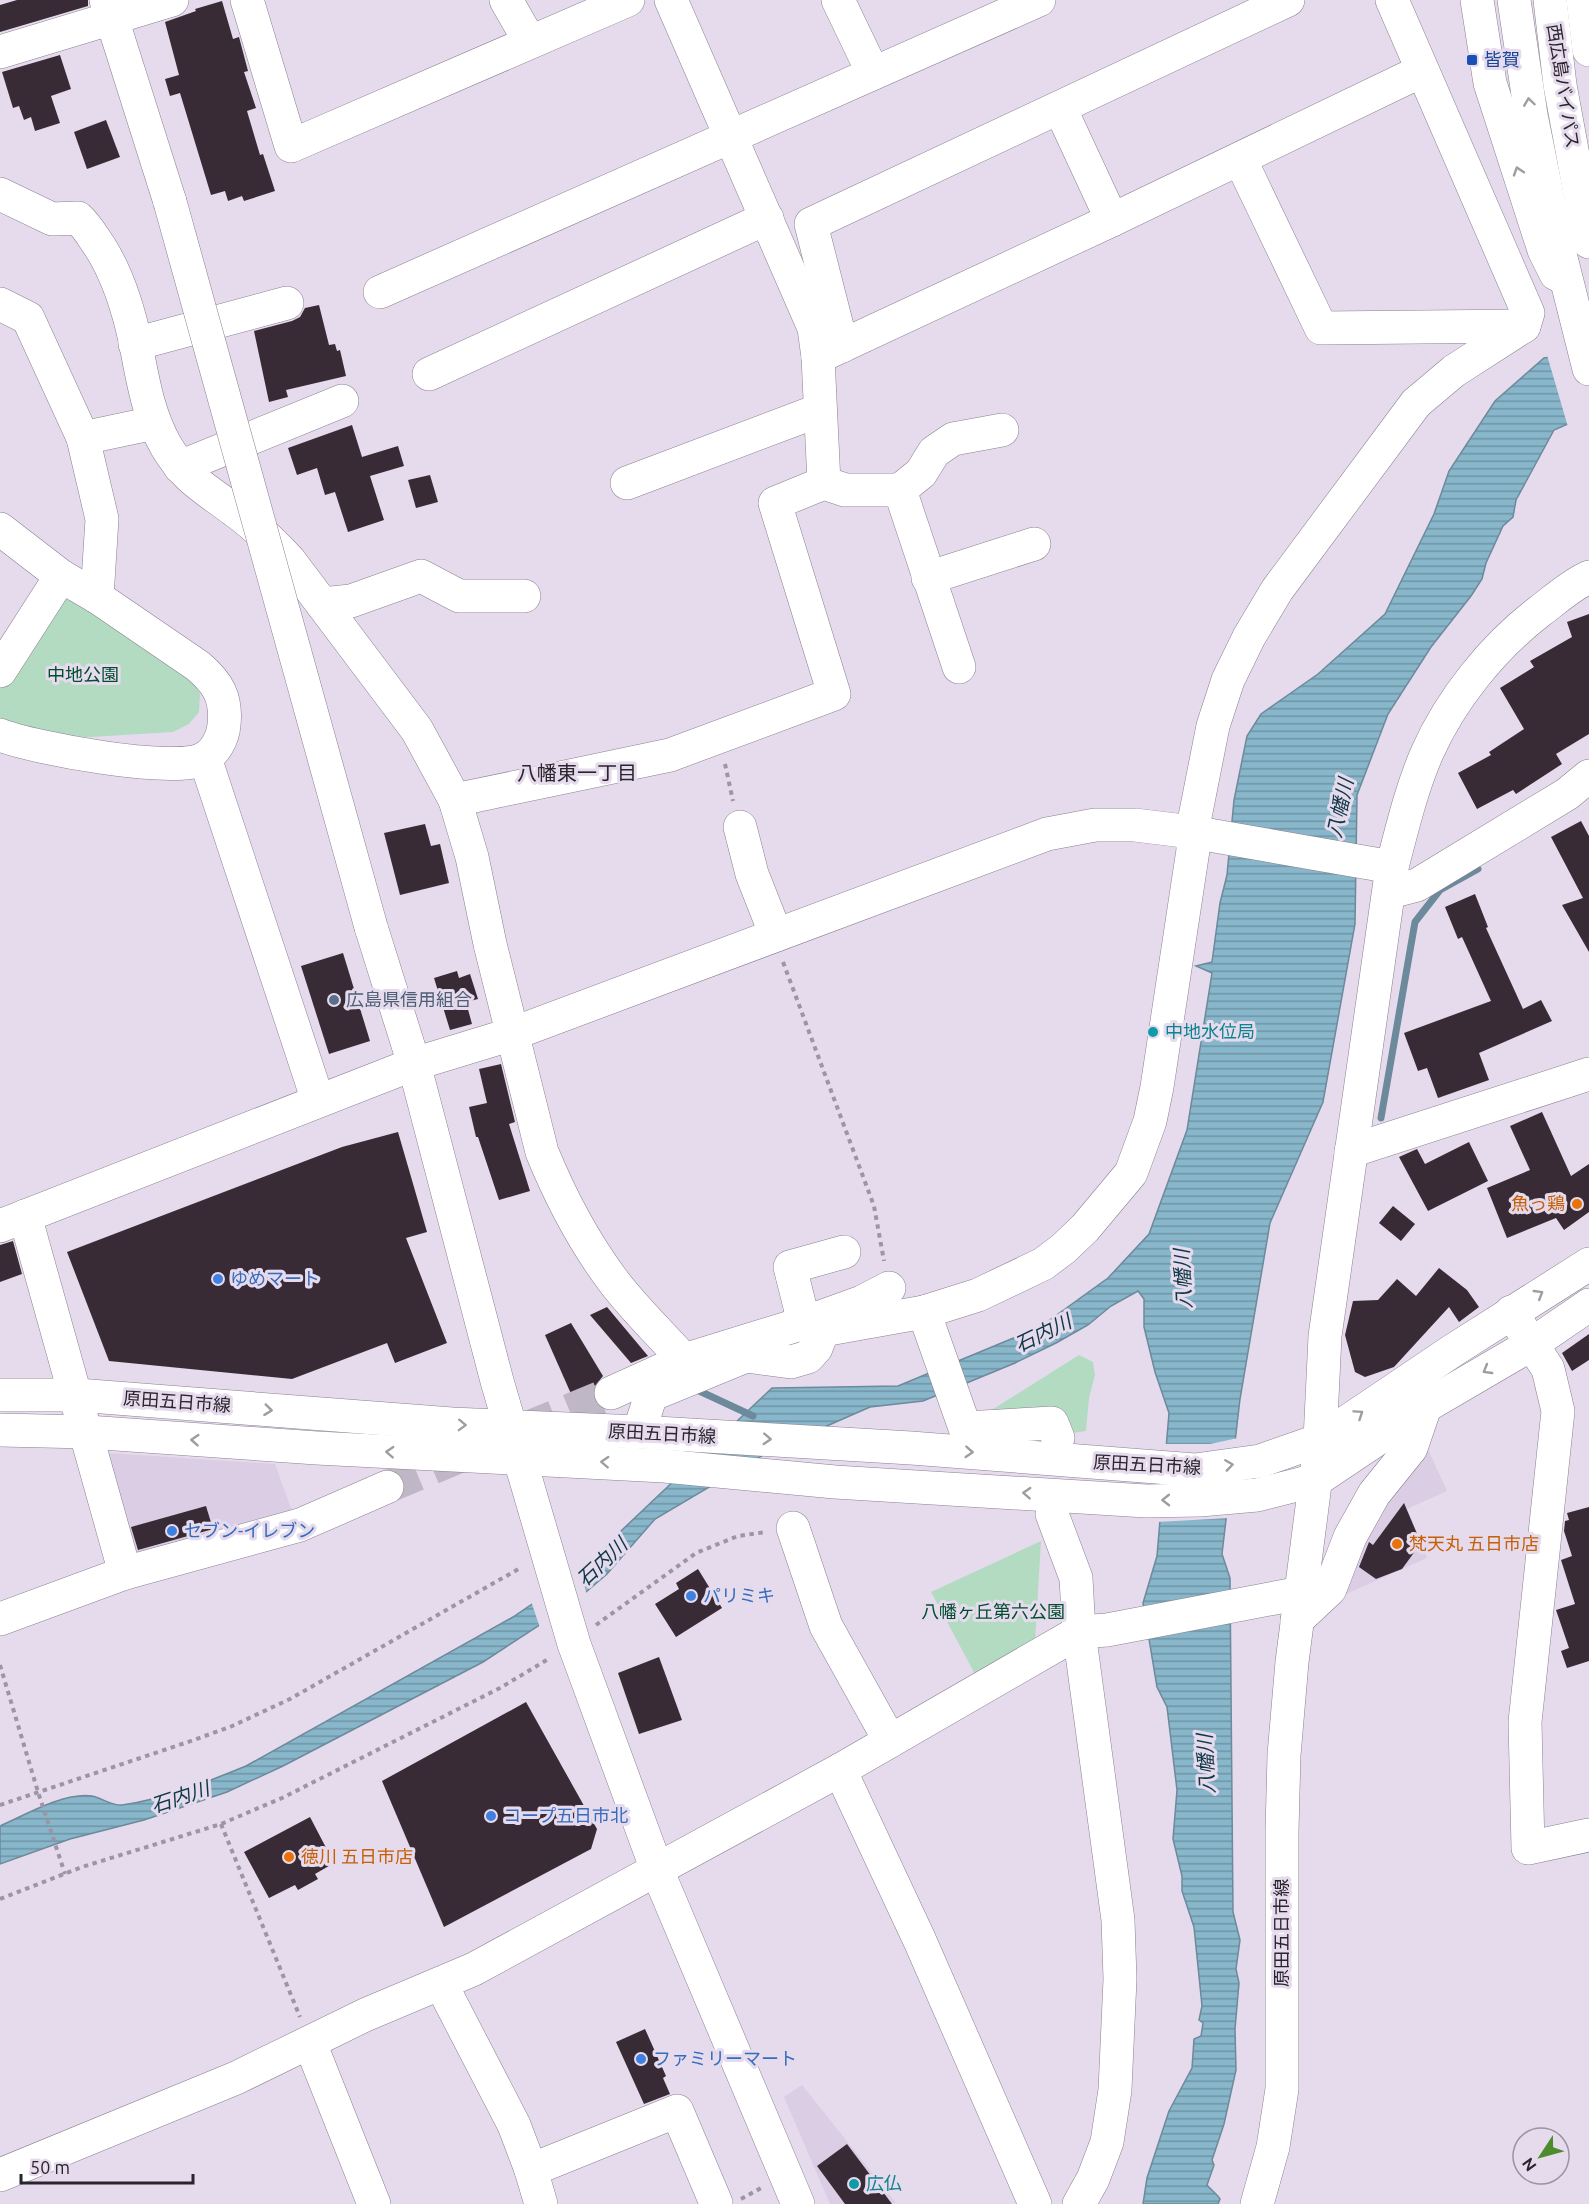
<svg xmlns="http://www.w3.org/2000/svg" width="1589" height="2204" viewBox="0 0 1589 2204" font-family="Ubuntu,'Noto Sans JP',sans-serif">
	<defs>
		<pattern id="water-rules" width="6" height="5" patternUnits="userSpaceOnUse" patternTransform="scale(1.5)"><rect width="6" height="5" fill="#88b6ca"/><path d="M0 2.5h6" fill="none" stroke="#6f94a4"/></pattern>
	</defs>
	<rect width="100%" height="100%" fill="#e6dbed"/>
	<!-- built -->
	<g fill="#dacde4">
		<polygon points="1425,1443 1447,1491 1407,1509 1427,1558 1346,1594 1340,1584 1361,1533"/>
		<polygon points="108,1453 275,1464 294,1517 136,1559"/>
		<polygon points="802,2085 896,2203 830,2204 784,2097"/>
	</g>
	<!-- green -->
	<g fill="#b2dbc2">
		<polygon points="66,596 190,675 200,694 199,712 189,724 173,732 74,738 0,720 0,689 56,603"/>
		<polygon points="1079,1355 1093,1362 1095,1375 1089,1398 1086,1431 1066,1434 990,1411"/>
		<polygon points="1041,1541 1035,1643 976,1676 931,1592"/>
	</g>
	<!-- water -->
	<path fill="url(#water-rules)" stroke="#6c8a9b" stroke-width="1.5" d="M 1589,352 L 1588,415 L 1554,430 L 1516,500 L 1513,517 L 1503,526 L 1486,563 L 1482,579 L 1471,596 L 1431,647 L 1388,714 L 1357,795 L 1355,924 L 1323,1102 L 1270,1223 L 1240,1399 L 1222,1554 L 1230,1578 L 1233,1912 L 1240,1940 L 1236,1969 L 1239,1983 L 1235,2029 L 1236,2070 L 1224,2124 L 1212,2160 L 1214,2165 L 1207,2185 C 1211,2190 1217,2194 1220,2199 L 1218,2204 L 1143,2204 L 1147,2178 L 1169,2111 L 1192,2068 L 1194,2039 L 1201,2036 L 1203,2023 L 1199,2020 L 1202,2006 L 1194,1927 L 1182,1891 L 1182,1876 L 1173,1839 L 1177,1790 L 1167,1707 L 1157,1687 L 1143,1603 L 1157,1556 L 1169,1413 L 1155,1372 L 1144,1327 L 1144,1299 L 1138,1291 L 1111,1306 L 1088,1325 L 1056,1343 L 1015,1363 L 923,1401 L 870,1407 L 772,1450 L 655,1519 L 607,1574 L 572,1604 L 483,1662 L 283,1766 L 227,1792 L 144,1820 L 70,1839 L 0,1864 L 0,1826 C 25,1815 64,1792 92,1796 C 102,1798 112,1806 122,1805 C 165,1799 207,1782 246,1766 L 513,1617 L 592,1563 L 622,1530 L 772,1388 L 898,1386 L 1040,1327 L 1108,1278 L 1149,1234 L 1187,1130 L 1212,973 L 1196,966 L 1212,962 L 1220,903 L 1227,875 L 1234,800 L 1247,736 L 1261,714 L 1318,674 L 1385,614 L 1434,514 L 1449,471 L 1495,401 L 1544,358 Z"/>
	<!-- pier -->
	<g fill="#e6dbed">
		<polygon points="1589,349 1589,418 1568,427 1547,355"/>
		<polygon points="1238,1438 1229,1518 1157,1522 1163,1444 1210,1444"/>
		<polygon points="579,1568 587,1595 574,1606 540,1628 531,1601"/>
	</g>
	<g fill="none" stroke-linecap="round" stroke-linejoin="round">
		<!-- stream -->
		<g stroke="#6c8a9b" stroke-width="7">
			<polyline points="1381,1118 1415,922 1440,890 1478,869"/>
			<polyline points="695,1389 753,1416"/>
		</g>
	</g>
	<!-- building -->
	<g fill="#382b35">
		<polygon points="17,0 88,0 88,6 0,32 0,5"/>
		<polygon points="222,1 233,39 239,37 248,71 244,72 256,108 247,111 260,155 263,154 275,191 244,201 242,196 228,201 225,191 211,195 180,93 170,96 165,79 179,75 165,22 196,11 195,9"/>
		<polygon points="60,55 71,89 51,96 60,123 35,131 31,117 24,120 19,106 13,108 2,72"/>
		<polygon points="106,120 120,157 87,169 74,132"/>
		<polygon points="319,305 329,345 335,344 337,351 340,350 346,376 286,390 288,397 269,402 254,331 292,321 300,317 305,308"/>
		<polygon points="352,425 362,457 398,446 404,466 370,476 384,520 348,532 335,492 325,495 317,468 297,475 288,448"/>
		<polygon points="430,475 438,502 416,508 408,480"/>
		<polygon points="1589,614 1589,734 1556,754 1562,764 1516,794 1513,790 1477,809 1458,773 1491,755 1489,752 1524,729 1500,688 1534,667 1530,661 1572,637 1567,622"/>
		<polygon points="1581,821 1589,836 1589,952 1562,905 1583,898 1551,837"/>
		<polygon points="425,824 431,846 440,844 449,883 400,895 384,833"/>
		<polygon points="1475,894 1488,927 1486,928 1523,1009 1541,1000 1552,1021 1479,1053 1489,1080 1438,1098 1427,1068 1418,1071 1404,1033 1491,1001 1462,937 1458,939 1445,907"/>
		<polygon points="343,953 370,1041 329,1054 301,966"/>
		<polygon points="457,971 459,978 470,974 478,999 466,1002 472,1024 450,1030 434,978"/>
		<polygon points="501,1064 515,1122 509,1124 530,1191 499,1200 478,1137 476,1137 469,1107 487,1103 479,1069"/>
		<polygon points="1542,1112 1571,1176 1589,1164 1589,1212 1564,1230 1556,1218 1507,1238 1487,1188 1530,1170 1510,1126"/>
		<polygon points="398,1132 427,1232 406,1238 447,1343 395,1363 387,1343 292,1379 109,1361 67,1252 342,1147"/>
		<polygon points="1469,1142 1488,1181 1428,1211 1399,1157 1417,1149 1425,1164"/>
		<polygon points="1393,1206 1415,1224 1401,1241 1379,1223"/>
		<polygon points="13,1241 22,1274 0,1282 0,1245"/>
		<polygon points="1439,1268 1467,1290 1479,1307 1459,1322 1449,1307 1394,1367 1365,1377 1355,1372 1345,1335 1353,1301 1378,1300 1397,1279 1416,1296"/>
		<polygon points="607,1307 648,1356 631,1363 590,1315"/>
		<polygon points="571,1323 603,1376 594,1387 572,1396 545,1335"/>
		<polygon points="1589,1334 1589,1360 1572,1371 1562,1353"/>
		<polygon points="1404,1503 1421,1543 1402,1569 1376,1579 1359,1567 1369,1542 1373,1545"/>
		<polygon points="206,1506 213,1529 138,1550 131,1527"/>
		<polygon points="1589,1507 1589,1661 1567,1668 1561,1651 1569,1648 1556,1610 1575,1604 1561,1560 1572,1556 1564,1531 1565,1521 1569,1520 1567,1513"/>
		<polygon points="698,1569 722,1608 676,1637 655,1604 679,1589 676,1583"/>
		<polygon points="659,1657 682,1720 639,1734 618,1673"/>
		<polygon points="526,1702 597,1829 591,1849 444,1927 382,1781"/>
		<polygon points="310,1817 334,1863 315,1874 318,1879 298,1890 295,1885 269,1898 244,1852"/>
		<polygon points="645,2029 666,2076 663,2078 670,2094 644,2104 616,2042"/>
		<polygon points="847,2144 892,2204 845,2204 817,2166"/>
	</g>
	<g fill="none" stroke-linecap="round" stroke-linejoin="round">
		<!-- minor-tunnel -->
		<g stroke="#c0b7c6" stroke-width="33" stroke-dasharray="33 16" stroke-linecap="butt">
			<polyline points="524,1429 611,1393"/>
			<polyline points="387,1487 468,1453"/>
		</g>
		<defs>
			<g id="minor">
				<polyline points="106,0 170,202"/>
				<polyline points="247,0 291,146 628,0"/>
				<polyline points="506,0 530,42"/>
				<polyline points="671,0 814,328 818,357 824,483"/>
				<polyline points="838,0 873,73"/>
				<polyline points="1477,0 1490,83 1544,250 1556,274"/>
				<polyline points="0,52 172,0"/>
				<polyline points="1060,108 1112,220"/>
				<polyline points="1240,159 1321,328 1524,326"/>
				<path d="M 0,194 L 52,219 L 78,218 C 87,226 93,237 100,247 C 119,277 129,311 136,345 C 143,381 148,414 166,446 C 187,481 205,488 235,511 C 256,526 272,542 289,560 L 417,730 L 455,800 L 472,857 L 490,944 L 542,1152 C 560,1196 583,1240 611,1278 C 632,1307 660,1333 684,1360"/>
				<polyline points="380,292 1039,0"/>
				<polyline points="0,304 28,318 83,438 102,519 97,597"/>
				<polyline points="135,344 287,303"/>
				<polyline points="842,346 811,224 1288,0"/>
				<polyline points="818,357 1112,220 1411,76"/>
				<polyline points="429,374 767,218"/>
				<polyline points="83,438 154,423"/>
				<polyline points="180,467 342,401"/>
				<polyline points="627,483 820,410"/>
				<polyline points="900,490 921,473 934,452 953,439 1002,430"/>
				<path d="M 0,529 L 61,576 L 97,597 L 198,666 C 218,683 227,698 224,725 C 223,738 215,753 203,759 C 174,774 33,748 0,735"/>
				<polyline points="928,578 1034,544"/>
				<polyline points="322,604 351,601 421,576 459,596 524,596"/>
				<polyline points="0,671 61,576"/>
				<polyline points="205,758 318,1101"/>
				<polyline points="455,800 670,755 834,694 775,503 824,483 845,490 900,490 959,667"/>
				<polyline points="740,827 752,874 776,935"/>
				<polyline points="1390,892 1417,885 1567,794 1589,776"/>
				<polyline points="371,927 414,1064 497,1381 574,1644 657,1870 798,2204"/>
				<polyline points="1351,1151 1589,1074"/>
				<polyline points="25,1216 125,1573"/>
				<polyline points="0,1226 414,1064 509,1035 1047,834 1095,825 1135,825 1192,832 1392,867"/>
				<polyline points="844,1252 790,1267 804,1323 862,1302 889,1288"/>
				<polyline points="924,1312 965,1428 1052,1423 1058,1438"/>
				<polyline points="1511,1312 1548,1369 1558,1411 1525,1722 1528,1848 1589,1835"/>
				<polyline points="611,1393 684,1360 804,1323 823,1330 924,1312 978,1295 1043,1264 1063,1249 1085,1228 1131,1173 1150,1121 1157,1087 1193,850 1192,832 1213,726 1228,680 1249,637 1277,590 1416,403 1454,371 1524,326 1528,313 1392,0"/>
				<polyline points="639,1432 651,1395 746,1356 791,1362 808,1357 816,1348 823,1330"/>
				<path d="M 1320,1440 L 1325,1336 L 1392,867 C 1402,829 1411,790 1427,753 C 1451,699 1493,647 1540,611 C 1556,599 1571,585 1589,577"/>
				<polyline points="1052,1514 1076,1578 1079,1632 1118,1920 1120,1979 1115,2090 1107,2142 1093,2179 1079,2204"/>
				<polyline points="793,1528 826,1626 890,1741"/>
				<polyline points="0,1619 125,1573 300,1525 387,1487"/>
				<polyline points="1297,1620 1330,1589 1350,1537 1374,1494 1411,1448 1425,1407"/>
				<polyline points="840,1770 920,1941 1035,2204"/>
				<polyline points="441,1984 514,2125 531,2170 541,2204"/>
				<polyline points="310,2043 374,2204"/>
				<polyline points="531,2170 677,2111 716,2203 715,2204"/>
				<polyline points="0,2175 236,2078 365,2015 474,1969 840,1770 1079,1632 1107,1630 1301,1593"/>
			</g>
			<g id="major">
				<polyline points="0,1395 77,1395 452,1424 639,1432 911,1448 1195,1470 1260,1461 1320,1440 1452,1351 1589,1264"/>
				<polyline points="0,1430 87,1432 317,1448 664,1466 835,1482 1146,1501 1200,1500 1257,1495 1316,1480 1431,1403 1532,1344 1589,1305"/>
				<polyline points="1257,2204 1273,2147 1282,2089 1282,1831 1284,1755 1292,1662 1318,1461"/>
			</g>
			<g id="highway">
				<polyline points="1514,0 1531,115 1555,234 1589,369"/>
				<polyline points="1550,0 1560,85 1589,242"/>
				<polyline points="1583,0 1589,50"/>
			</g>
		</defs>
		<!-- minor casing -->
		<use href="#minor" stroke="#8a8090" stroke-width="34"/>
		<!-- major casing -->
		<use href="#major" stroke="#8a8090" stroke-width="34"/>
		<!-- highway casing -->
		<use href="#highway" stroke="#8a8090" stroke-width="34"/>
		<!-- path -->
		<g stroke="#9d95a3" stroke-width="4" stroke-dasharray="4.5 4.5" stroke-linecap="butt">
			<polyline points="725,764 733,801"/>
			<polyline points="783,962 874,1206 884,1261"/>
			<polyline points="596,1625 696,1553 738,1536 766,1532"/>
			<polyline points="0,1665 38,1792 65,1874"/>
			<polyline points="0,1805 185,1743 230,1727 290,1699 522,1567"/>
			<polyline points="221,1824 300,2017"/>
			<polyline points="0,1899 82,1867 221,1824 282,1798 500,1688 550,1658"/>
			<polyline points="741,2199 763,2187"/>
		</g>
		<!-- minor -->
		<use href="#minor" stroke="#fff" stroke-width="33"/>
		<!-- major -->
		<use href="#major" stroke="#fff" stroke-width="33"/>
		<!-- highway -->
		<use href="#highway" stroke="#fff" stroke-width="33"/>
		<defs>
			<polyline id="minor-bridge" points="170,202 371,927"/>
		</defs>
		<!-- minor-bridge casing -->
		<use href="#minor-bridge" stroke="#8a8090" stroke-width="34" stroke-linecap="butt"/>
		<!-- minor-bridge -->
		<use href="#minor-bridge" stroke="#fff" stroke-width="33"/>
	</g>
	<!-- one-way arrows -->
	<defs><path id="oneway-chevron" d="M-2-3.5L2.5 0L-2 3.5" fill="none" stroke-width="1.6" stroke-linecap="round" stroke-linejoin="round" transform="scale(1.5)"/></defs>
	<g stroke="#9f9da0">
		<use href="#oneway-chevron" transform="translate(1529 102) rotate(-98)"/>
		<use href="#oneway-chevron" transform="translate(1518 171) rotate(-108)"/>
		<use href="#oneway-chevron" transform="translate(1539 1294) rotate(-31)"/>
		<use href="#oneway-chevron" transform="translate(1487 1370) rotate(150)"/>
		<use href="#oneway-chevron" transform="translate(268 1410) rotate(7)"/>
		<use href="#oneway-chevron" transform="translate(1359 1414) rotate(-34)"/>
		<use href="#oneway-chevron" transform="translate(462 1425) rotate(2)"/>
		<use href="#oneway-chevron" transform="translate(767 1439) rotate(3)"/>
		<use href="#oneway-chevron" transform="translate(195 1440) rotate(-176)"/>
		<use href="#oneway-chevron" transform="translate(390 1452) rotate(-177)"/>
		<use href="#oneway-chevron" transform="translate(969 1452) rotate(4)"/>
		<use href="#oneway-chevron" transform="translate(605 1462) rotate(-177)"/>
		<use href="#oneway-chevron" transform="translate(1229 1465) rotate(-8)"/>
		<use href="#oneway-chevron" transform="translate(1027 1493) rotate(-177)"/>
		<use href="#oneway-chevron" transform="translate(1166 1500) rotate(179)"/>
	</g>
	<!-- markers -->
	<rect fill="#1a4fb4" stroke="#e6dbed" stroke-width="2" x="1466" y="54" width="12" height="12" rx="3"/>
	<circle fill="#5c6f8a" stroke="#e6dbed" stroke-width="2" cx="334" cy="1000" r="6"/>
	<g fill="#0f9aa8" stroke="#e6dbed" stroke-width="2">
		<circle cx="1153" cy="1032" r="6"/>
		<circle cx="854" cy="2184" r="6"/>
	</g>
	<g fill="#e8710a" stroke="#e6dbed" stroke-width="2">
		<circle cx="1577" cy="1204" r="6"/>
		<circle cx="1397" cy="1544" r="6"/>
		<circle cx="289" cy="1857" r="6"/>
	</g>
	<g fill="#3f7fe0" stroke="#e6dbed" stroke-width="2">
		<circle cx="218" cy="1279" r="6"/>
		<circle cx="172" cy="1531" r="6"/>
		<circle cx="691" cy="1596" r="6"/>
		<circle cx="491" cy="1816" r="6"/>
		<circle cx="641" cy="2059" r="6"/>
	</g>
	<g text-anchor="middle" stroke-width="6" stroke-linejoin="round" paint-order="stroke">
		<!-- transit labels -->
		<g font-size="18" fill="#164399" stroke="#e6dbed" text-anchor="start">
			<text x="1484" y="66">皆賀</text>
		</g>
		<!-- street labels -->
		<g font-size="18" fill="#29252c" stroke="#e6dbed">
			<text transform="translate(1563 86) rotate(81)" y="6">西広島バイパス</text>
			<text transform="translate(177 1402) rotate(4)" y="6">原田五日市線</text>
			<text transform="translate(662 1434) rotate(3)" y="6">原田五日市線</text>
			<text transform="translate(1147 1465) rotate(3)" y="6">原田五日市線</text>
			<text transform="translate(1282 1933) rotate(-90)" y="6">原田五日市線</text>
		</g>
		<!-- park labels -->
		<g font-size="18" fill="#004e2f" stroke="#e6dbed">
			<text x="83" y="681">中地公園</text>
			<text x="993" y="1618">八幡ヶ丘第六公園</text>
		</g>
		<!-- service labels -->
		<g font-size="18" fill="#4e5e75" stroke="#e6dbed" text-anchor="start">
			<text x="346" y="1006">広島県信用組合</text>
		</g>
		<!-- culture labels -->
		<g font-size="18" fill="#0d838f" stroke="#e6dbed" text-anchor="start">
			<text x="1165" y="1038">中地水位局</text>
			<text x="866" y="2190">広仏</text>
		</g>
		<!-- food labels -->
		<g font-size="18" fill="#c56008" stroke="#e6dbed" text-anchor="start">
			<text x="1565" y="1210" text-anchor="end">魚っ鶏</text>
			<text x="1409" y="1550">梵天丸 五日市店</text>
			<text x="301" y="1863">徳川 五日市店</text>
		</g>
		<!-- shop labels -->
		<g font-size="18" fill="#366cbe" stroke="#e6dbed" text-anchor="start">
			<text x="230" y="1285">ゆめマート</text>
			<text x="184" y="1537">セブン-イレブン</text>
			<text x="703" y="1602">パリミキ</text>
			<text x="503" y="1822">コープ五日市北</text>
			<text x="653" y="2065">ファミリーマート</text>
		</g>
		<!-- neighbourhood labels -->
		<g font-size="20" fill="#29252c" stroke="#e6dbed">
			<text x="577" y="780">八幡東一丁目</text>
		</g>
		<!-- water labels -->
		<g font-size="20" font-style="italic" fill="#0f3847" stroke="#e6dbed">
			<text transform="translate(1340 808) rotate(-78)" y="7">八幡川</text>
			<text transform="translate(1183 1279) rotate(-93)" y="7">八幡川</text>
			<text transform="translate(1043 1333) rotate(-26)" y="7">石内川</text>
			<text transform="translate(602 1562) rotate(-43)" y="7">石内川</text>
			<text transform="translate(1206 1764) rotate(-93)" y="7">八幡川</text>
			<text transform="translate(180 1797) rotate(-18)" y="7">石内川</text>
		</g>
	</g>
	<!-- north arrow -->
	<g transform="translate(1541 2156) rotate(234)"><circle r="28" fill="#e6dbed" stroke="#9a92a0" stroke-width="1.5"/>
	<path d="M0-4.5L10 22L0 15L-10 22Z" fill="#4d8b2c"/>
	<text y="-9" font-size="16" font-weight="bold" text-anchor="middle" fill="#29252c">N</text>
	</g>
	<!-- scale -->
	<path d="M21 2174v9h172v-9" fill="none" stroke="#29252c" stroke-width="3"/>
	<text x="30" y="2174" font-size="18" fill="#29252c" stroke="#e6dbed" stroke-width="4.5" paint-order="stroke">50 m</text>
</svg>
